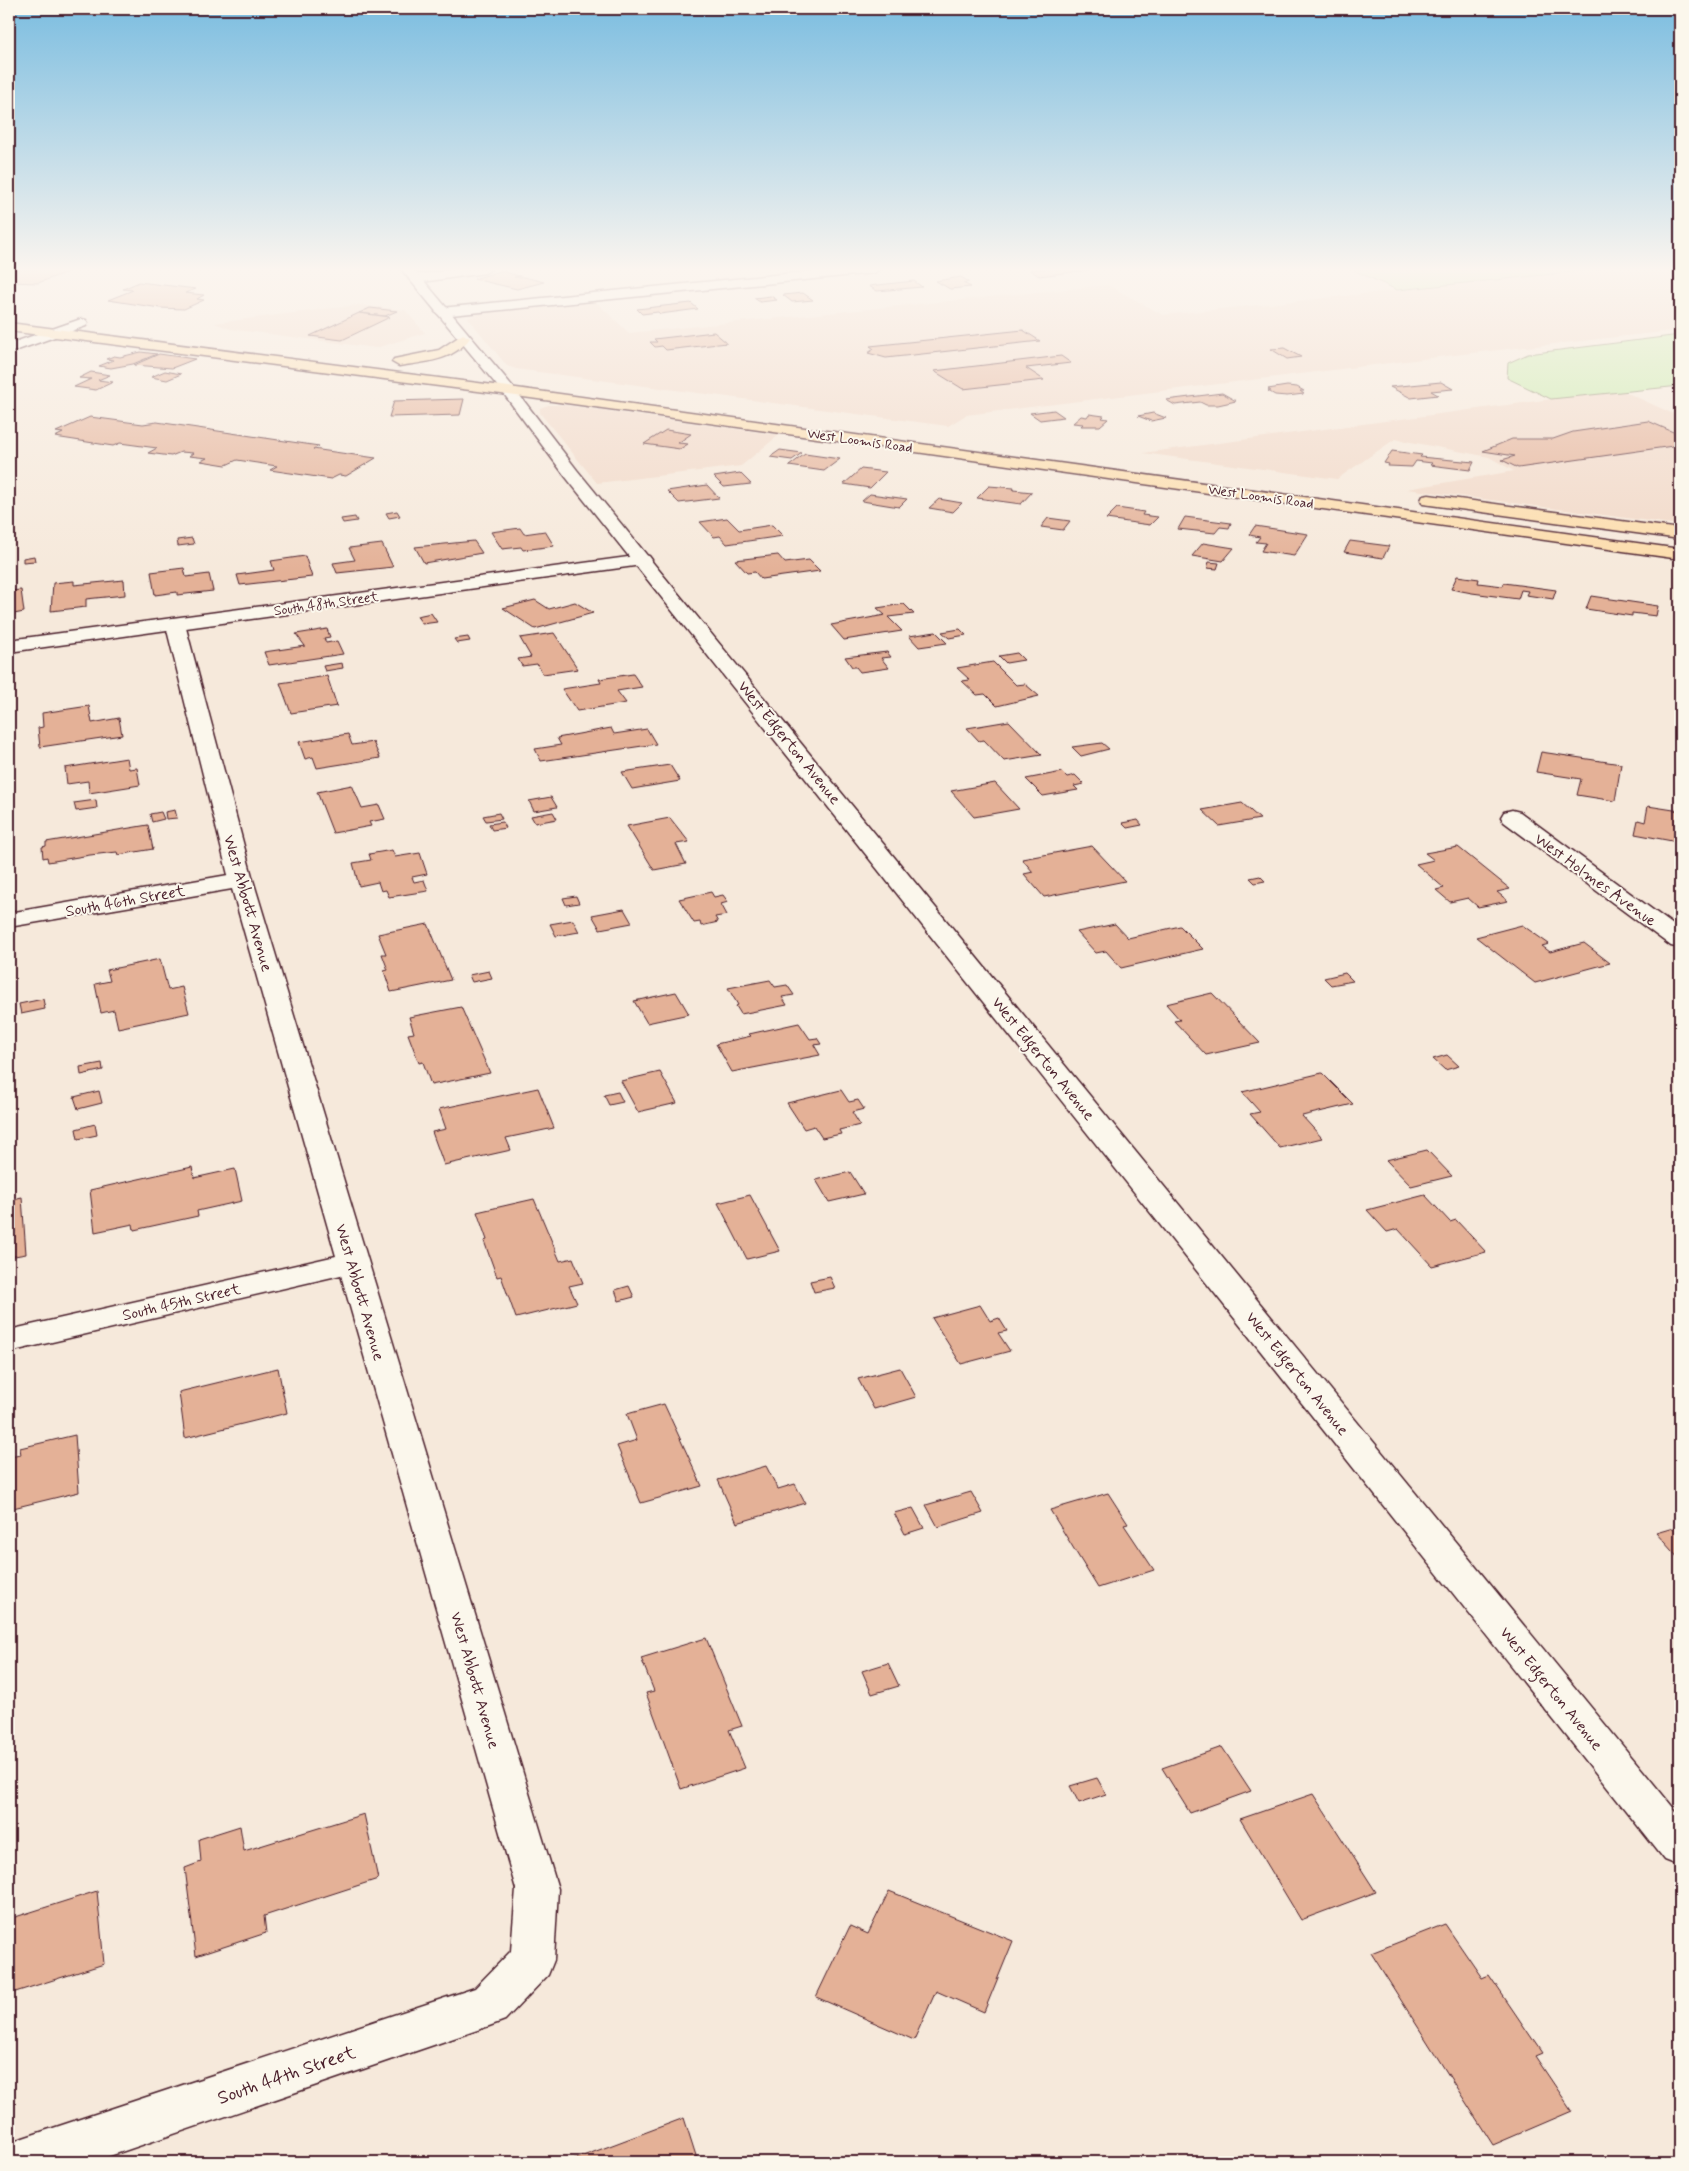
<svg xmlns="http://www.w3.org/2000/svg" width="1689" height="2171" viewBox="0 0 1689 2171" font-family="Mynerve,sans-serif">
	<rect width="100%" height="100%" fill="#f6e9db"/>
	<filter id="ink" filterUnits="userSpaceOnUse"><feTurbulence type="fractalNoise" baseFrequency=".02" numOctaves="2"/><feDisplacementMap in="SourceGraphic" scale="10" xChannelSelector="R" yChannelSelector="G"/><feConvolveMatrix kernelMatrix="1 2 1 2 8 2 1 2 1" color-interpolation-filters="sRGB"/></filter>
	<g filter="url(#ink)">
		<!-- built -->
		<g fill="#f1d8c7">
			<polygon points="1602,269 1680,269 1680,330 1463,354 966,415 948,426 516,369 507,366 468,318 480,313 595,301 629,333 1108,285 1163,315"/>
			<polygon points="358,305 405,310 425,333 376,348 230,329 215,323"/>
			<polygon points="1621,390 1680,417 1680,525 1407,489 1514,471 1489,457 1395,439 1337,479 1143,453"/>
			<polygon points="548,405 563,405 779,435 741,466 597,483 540,413 540,408"/>
		</g>
		<!-- green -->
		<g fill="#c5eba6" stroke="#888568">
			<polygon points="1351,269 1602,269 1397,290"/>
			<polygon points="1680,335 1680,386 1551,399 1507,378 1508,363 1528,354"/>
		</g>
		<!-- building -->
		<g fill="#e4b197" stroke="#4a1f2b">
			<polygon points="22,269 75,269 38,283 9,282 11,280 9,280 9,274"/>
			<polygon points="1042,269 1088,269 1089,270 1039,276 1030,270"/>
			<polygon points="500,271 520,276 514,277 524,277 544,282 517,289 474,279"/>
			<polygon points="961,277 969,282 963,283 971,287 950,289 936,281"/>
			<polygon points="914,281 922,287 877,291 869,286"/>
			<polygon points="139,282 196,289 185,293 204,295 197,299 204,300 184,309 160,308 108,300 133,290 123,289"/>
			<polygon points="803,293 813,300 792,302 783,295"/>
			<polygon points="771,296 777,300 760,302 754,298"/>
			<polygon points="691,303 698,309 660,314 658,312 642,314 637,309"/>
			<polygon points="370,308 397,311 385,316 359,313"/>
			<polygon points="359,313 390,317 342,340 310,336"/>
			<polygon points="1023,330 1040,341 886,358 868,353 874,349 870,346"/>
			<polygon points="714,332 727,343 666,350 662,346 655,347 650,342 657,342 654,339"/>
			<polygon points="1284,348 1301,357 1287,359 1271,349"/>
			<polygon points="141,352 157,354 133,364 111,368 99,366 114,360 106,359 114,356 120,357"/>
			<polygon points="159,354 195,359 172,368 134,365"/>
			<polygon points="1061,356 1071,363 1026,368 1044,380 963,389 934,371"/>
			<polygon points="165,371 181,374 167,380 151,377"/>
			<polygon points="91,372 110,375 98,380 113,382 96,390 74,387 91,379 79,378"/>
			<polygon points="1441,382 1453,389 1431,391 1438,395 1411,398 1390,387"/>
			<polygon points="1287,386 1297,387 1304,391 1300,391 1304,394 1287,396 1275,395 1268,391 1271,391 1268,389"/>
			<polygon points="1222,393 1236,401 1218,405 1206,405 1200,402 1175,405 1166,400"/>
			<polygon points="464,399 460,415 389,417 394,401"/>
			<polygon points="1054,410 1064,417 1040,420 1030,413"/>
			<polygon points="1153,413 1166,418 1151,421 1138,416"/>
			<polygon points="1089,414 1104,416 1102,418 1108,419 1100,426 1081,426 1083,424 1073,423 1081,416 1087,417"/>
			<polygon points="90,417 143,424 157,422 319,446 313,449 376,458 346,476 339,475 331,479 270,470 277,466 237,460 226,465 201,461 207,458 189,456 193,453 181,452 171,456 148,453 157,448 120,443 113,446 55,437 63,433 56,432"/>
			<polygon points="1648,421 1680,435 1680,445 1518,468 1502,460 1515,456 1483,451 1512,439 1553,439 1573,432"/>
			<polygon points="666,430 691,434 678,443 688,444 680,449 644,444"/>
			<polygon points="780,450 802,453 792,460 770,457"/>
			<polygon points="1392,451 1422,455 1420,457 1474,462 1470,470 1430,465 1432,463 1416,461 1412,467 1388,466 1389,464 1384,463"/>
			<polygon points="805,454 840,459 824,471 789,466"/>
			<polygon points="861,469 886,472 870,488 844,484"/>
			<polygon points="740,473 751,484 724,487 714,477"/>
			<polygon points="707,485 719,498 679,503 667,491"/>
			<polygon points="989,486 1014,488 1013,490 1032,492 1021,504 977,498"/>
			<polygon points="870,494 907,499 899,507 862,501"/>
			<polygon points="939,499 962,503 953,512 929,508"/>
			<polygon points="1117,508 1144,512 1142,515 1158,517 1150,525 1106,519"/>
			<polygon points="397,511 400,516 389,518 386,513"/>
			<polygon points="355,517 357,521 343,523 341,519"/>
			<polygon points="1185,517 1231,523 1229,528 1220,527 1215,533 1178,529"/>
			<polygon points="727,518 739,530 772,525 783,536 727,544 720,536 714,537 700,522"/>
			<polygon points="1048,518 1070,521 1063,530 1041,527"/>
			<polygon points="1255,526 1308,534 1294,556 1261,551 1266,543 1256,542 1260,537 1249,535"/>
			<polygon points="520,528 524,534 545,531 554,546 523,550 521,547 502,549 491,532"/>
			<polygon points="192,538 194,544 178,546 177,540"/>
			<polygon points="474,541 482,553 424,563 415,547"/>
			<polygon points="1350,541 1389,546 1383,558 1344,552"/>
			<polygon points="1203,543 1234,548 1223,561 1192,556"/>
			<polygon points="382,544 393,567 337,573 333,563 355,560 349,548"/>
			<polygon points="778,555 785,563 809,560 820,571 761,579 755,572 747,573 735,560"/>
			<polygon points="34,556 35,561 23,562 23,558"/>
			<polygon points="305,556 312,577 240,585 237,575 274,570 271,561"/>
			<polygon points="1209,562 1219,563 1217,569 1207,568"/>
			<polygon points="184,568 186,577 209,574 213,591 177,595 177,592 155,595 151,572"/>
			<polygon points="1457,576 1479,579 1478,583 1503,586 1504,583 1556,590 1553,599 1526,595 1528,591 1521,590 1518,599 1472,593 1451,589"/>
			<polygon points="124,580 125,595 86,599 86,607 51,611 53,583 74,581 74,585"/>
			<polygon points="21,590 24,612 9,615 9,591"/>
			<polygon points="1591,596 1658,606 1656,616 1632,613 1632,616 1586,609"/>
			<polygon points="535,600 549,609 575,602 593,613 535,629 503,608"/>
			<polygon points="904,604 914,614 888,617 902,631 844,640 831,625 885,615 877,608"/>
			<polygon points="431,613 437,622 422,624 417,616"/>
			<polygon points="327,629 330,637 324,638 326,643 337,641 343,654 269,665 264,652 305,646 296,634"/>
			<polygon points="960,629 966,635 949,638 942,632"/>
			<polygon points="936,632 947,643 919,647 909,636"/>
			<polygon points="554,633 578,669 543,674 537,664 522,666 518,659 531,657 520,638"/>
			<polygon points="468,637 470,641 457,643 454,639"/>
			<polygon points="887,652 891,657 881,658 889,668 860,672 856,667 852,667 845,657"/>
			<polygon points="1017,653 1024,660 1006,663 999,656"/>
			<polygon points="993,662 1016,685 1025,684 1039,696 997,706 985,694 977,695 962,681 970,680 957,668"/>
			<polygon points="342,663 343,668 325,671 323,666"/>
			<polygon points="633,674 642,687 617,691 626,703 577,711 562,689 601,683 599,679"/>
			<polygon points="327,676 337,706 291,713 280,683"/>
			<polygon points="89,706 92,723 119,718 122,735 40,747 38,728 43,727 42,713"/>
			<polygon points="1009,721 1042,755 1004,761 984,740 979,741 967,728"/>
			<polygon points="611,728 614,734 647,729 656,744 541,761 535,749 561,745 557,738"/>
			<polygon points="348,734 352,745 373,742 380,758 317,768 313,757 305,759 299,742"/>
			<polygon points="1102,743 1109,749 1081,756 1072,747"/>
			<polygon points="1541,752 1621,764 1615,801 1577,795 1581,779 1536,772"/>
			<polygon points="127,758 129,769 137,768 140,785 89,793 88,781 67,784 65,768"/>
			<polygon points="670,765 680,781 632,789 622,772"/>
			<polygon points="1062,772 1067,777 1075,775 1084,784 1074,786 1078,790 1043,796 1026,779"/>
			<polygon points="995,783 1019,809 974,817 951,791"/>
			<polygon points="352,785 362,808 379,805 385,819 369,822 371,826 333,833 317,792"/>
			<polygon points="551,797 557,807 534,811 529,801"/>
			<polygon points="96,800 97,808 76,811 74,803"/>
			<polygon points="1242,803 1260,819 1219,826 1202,810"/>
			<polygon points="1648,806 1680,811 1680,840 1673,839 1672,841 1635,834 1638,820 1645,822"/>
			<polygon points="175,810 177,818 166,819 165,812"/>
			<polygon points="161,812 164,819 152,822 150,814"/>
			<polygon points="553,812 557,819 535,823 531,816"/>
			<polygon points="499,813 502,819 486,821 483,816"/>
			<polygon points="670,818 689,842 676,844 686,864 654,870 627,826"/>
			<polygon points="1138,820 1142,825 1127,828 1122,823"/>
			<polygon points="503,822 506,828 492,830 489,824"/>
			<polygon points="148,825 153,849 118,855 117,852 90,855 48,862 47,857 43,858 42,847 46,846 46,842"/>
			<polygon points="1092,846 1125,881 1044,897 1024,874 1033,872 1022,859"/>
			<polygon points="1458,847 1510,889 1497,892 1508,901 1478,907 1468,898 1450,902 1436,890 1444,888 1416,864 1434,860 1425,853"/>
			<polygon points="392,850 395,857 420,853 427,874 412,877 414,882 424,880 428,891 389,897 386,890 381,891 378,882 359,886 353,863 371,860 369,854"/>
			<polygon points="1260,876 1265,881 1255,883 1250,878"/>
			<polygon points="711,892 714,897 723,895 728,902 721,904 727,915 715,917 718,922 701,926 700,922 694,923 679,899"/>
			<polygon points="576,896 579,903 566,905 563,898"/>
			<polygon points="624,909 632,923 600,929 592,915"/>
			<polygon points="573,920 579,932 556,936 550,924"/>
			<polygon points="428,924 451,980 391,992 384,971 388,970 382,954 386,954 378,934"/>
			<polygon points="1115,924 1128,938 1180,926 1203,949 1121,968 1106,951 1096,953 1077,932"/>
			<polygon points="1522,925 1549,944 1542,946 1550,952 1584,943 1610,963 1535,983 1476,937"/>
			<polygon points="160,959 168,990 182,987 189,1013 118,1028 114,1010 101,1013 95,984 110,981 107,970"/>
			<polygon points="489,971 492,978 472,982 469,975"/>
			<polygon points="1345,973 1353,981 1331,985 1324,978"/>
			<polygon points="770,980 775,987 787,985 794,995 782,997 787,1005 741,1014 736,1006 738,1005 728,988"/>
			<polygon points="676,992 689,1014 647,1023 634,1001"/>
			<polygon points="1212,993 1260,1043 1206,1055 1174,1021 1180,1020 1166,1004"/>
			<polygon points="43,999 45,1009 21,1014 19,1004"/>
			<polygon points="461,1007 490,1073 431,1085 423,1062 419,1063 408,1034 414,1033 409,1017"/>
			<polygon points="799,1023 810,1039 817,1038 821,1044 814,1045 820,1055 732,1072 716,1044 751,1036 749,1034"/>
			<polygon points="1447,1055 1459,1066 1445,1070 1433,1059"/>
			<polygon points="102,1063 103,1070 81,1075 80,1067"/>
			<polygon points="660,1072 677,1103 638,1112 621,1081"/>
			<polygon points="1322,1073 1353,1104 1302,1116 1322,1138 1280,1148 1250,1114 1260,1112 1242,1092"/>
			<polygon points="538,1088 554,1128 506,1138 511,1150 444,1165 432,1132 446,1129 439,1109"/>
			<polygon points="841,1090 849,1102 858,1100 864,1109 852,1112 860,1125 839,1130 841,1134 822,1138 814,1126 804,1129 787,1103"/>
			<polygon points="99,1091 102,1103 78,1109 74,1097"/>
			<polygon points="618,1092 623,1102 609,1105 604,1095"/>
			<polygon points="95,1124 97,1135 78,1139 76,1129"/>
			<polygon points="1427,1150 1452,1176 1411,1186 1386,1160"/>
			<polygon points="192,1167 194,1178 235,1169 242,1201 197,1211 198,1216 134,1230 133,1224 95,1232 90,1190"/>
			<polygon points="850,1172 864,1194 829,1202 816,1180"/>
			<polygon points="750,1195 780,1251 747,1259 718,1203"/>
			<polygon points="1425,1195 1450,1222 1456,1220 1486,1252 1432,1266 1398,1229 1387,1232 1367,1210"/>
			<polygon points="22,1197 26,1254 9,1257 9,1200"/>
			<polygon points="534,1199 560,1261 573,1258 583,1283 569,1286 577,1303 516,1318 501,1276 497,1277 484,1241 487,1240 477,1212"/>
			<polygon points="830,1277 835,1288 814,1292 810,1281"/>
			<polygon points="629,1286 634,1297 619,1301 615,1290"/>
			<polygon points="980,1305 990,1321 999,1318 1007,1331 998,1333 1010,1351 961,1364 932,1318"/>
			<polygon points="278,1368 287,1413 185,1438 179,1392"/>
			<polygon points="900,1368 916,1397 874,1409 858,1379"/>
			<polygon points="664,1404 702,1486 641,1503 617,1446 637,1440 627,1414"/>
			<polygon points="75,1435 79,1492 9,1509 9,1457 21,1455 20,1448"/>
			<polygon points="766,1466 778,1489 795,1484 805,1503 737,1523 718,1480"/>
			<polygon points="971,1492 983,1513 938,1527 926,1505"/>
			<polygon points="1108,1493 1128,1524 1124,1525 1154,1570 1098,1588 1050,1510"/>
			<polygon points="913,1508 924,1528 905,1534 894,1513"/>
			<polygon points="1680,1526 1680,1560 1656,1533"/>
			<polygon points="706,1638 742,1726 729,1730 745,1768 681,1789 646,1693 654,1691 641,1658"/>
			<polygon points="888,1663 899,1686 872,1694 862,1671"/>
			<polygon points="1222,1747 1251,1791 1190,1813 1162,1768"/>
			<polygon points="1097,1778 1106,1794 1079,1803 1070,1786"/>
			<polygon points="1313,1794 1376,1892 1301,1920 1240,1819"/>
			<polygon points="364,1814 378,1879 264,1916 266,1933 196,1956 185,1868 201,1862 199,1839 240,1826 244,1851"/>
			<polygon points="97,1891 104,1964 9,1994 9,1919"/>
			<polygon points="889,1891 1013,1941 984,2012 936,1991 914,2040 816,1997 850,1926 868,1934"/>
			<polygon points="1445,1924 1482,1978 1489,1975 1542,2053 1535,2056 1572,2111 1493,2145 1371,1953"/>
			<polygon points="684,2118 698,2162 567,2162"/>
		</g>
		<g fill="none" stroke-linecap="round" stroke-linejoin="round">
			<defs>
				<g id="minor">
					<polygon points="458,269 491,269 485,273 415,283 409,279 415,275"/>
					<polygon points="835,269 880,269 874,273 441,316 435,312 441,308"/>
					<polygon points="81,319 86,320 88,323 86,326 9,353 9,344"/>
					<polygon points="643,555 649,556 652,560 649,564 186,628 253,880 558,1889 554,1960 548,1975 505,2020 489,2026 92,2162 9,2162 9,2144 23,2138 475,1988 511,1951 516,1889 341,1275 9,1352 9,1330 336,1256 232,889 9,927 9,913 228,875 167,630 9,652 9,640"/>
					<polygon points="1512,810 1520,812 1680,930 1680,948 1671,946 1504,822 1501,817 1504,812"/>
				</g>
				<polygon id="tertiary" points="401,269 414,269 514,388 577,470 1680,1816 1680,1866 1665,1860 565,476 504,394"/>
				<g id="primary">
					<polygon points="9,323 509,387 1680,549 1680,559 509,395 9,331"/>
					<path d="M 463,334 L 470,338 C 453,361 425,362 399,366 L 392,362 L 394,359 L 439,350 Z"/>
					<polygon points="1429,495 1680,529 1680,539 1423,504 1421,500 1423,496"/>
				</g>
			</defs>
			<!-- minor casing -->
			<use href="#minor" stroke="#4a1f2b" stroke-width="3"/>
			<!-- tertiary casing -->
			<use href="#tertiary" stroke="#4a1f2b" stroke-width="3"/>
			<!-- primary casing -->
			<use href="#primary" stroke="#4a1f2b" stroke-width="3"/>
			<!-- minor -->
			<use href="#minor" fill="#fbf7ec" fill-rule="evenodd"/>
			<!-- tertiary -->
			<use href="#tertiary" fill="#fbf7ec" fill-rule="evenodd"/>
			<!-- primary -->
			<use href="#primary" fill="#fcdcab" fill-rule="evenodd"/>
		</g>
	</g>
	<!-- sky -->
	<linearGradient id="sky" x2="0" y2="1"><stop stop-color="#7bbde0"/><stop offset="0.47" stop-color="#fbf5ef"/><stop offset="1" stop-color="#fbf5ef" stop-opacity="0"/></linearGradient>
	<rect width="1689" height="573" fill="url(#sky)"/>
	<g text-anchor="middle" stroke-width="4" stroke-linejoin="round" paint-order="stroke">
		<!-- far-street labels -->
		<g font-size="14" fill="#4a1f2b" stroke="#fbf7ec">
			<text transform="translate(860 440) rotate(8)" y="5">West Loomis Road</text>
			<text transform="translate(1261 496) rotate(8)" y="5">West Loomis Road</text>
			<text transform="translate(326 603) rotate(-8)" y="5">South 48th Street</text>
		</g>
		<!-- street labels -->
		<g font-size="16" fill="#4a1f2b" stroke="#fbf7ec">
			<text transform="translate(790 742) rotate(51)" y="6">West Edgerton Avenue</text>
			<text transform="translate(1596 879) rotate(36)" y="6">West Holmes Avenue</text>
			<text transform="translate(125 900) rotate(-10)" y="6">South 46th Street</text>
			<text transform="translate(249 903) rotate(74)" y="6">West Abbott Avenue</text>
			<text transform="translate(1044 1058) rotate(51)" y="6">West Edgerton Avenue</text>
			<text transform="translate(361 1292) rotate(74)" y="6">West Abbott Avenue</text>
			<text transform="translate(181 1301) rotate(-13)" y="6">South 45th Street</text>
			<text transform="translate(1298 1373) rotate(51)" y="6">West Edgerton Avenue</text>
			<text transform="translate(476 1680) rotate(74)" y="6">West Abbott Avenue</text>
			<text transform="translate(1552 1688) rotate(51)" y="6">West Edgerton Avenue</text>
		</g>
		<!-- near-street labels -->
		<g font-size="19" fill="#4a1f2b" stroke="#fbf7ec">
			<text transform="translate(286 2074) rotate(-19)" y="7">South 44th Street</text>
		</g>
	</g>
	<!-- margin -->
	<rect width="1689" height="2171" fill="none" stroke="#fbf7ec" stroke-width="30"/>
	<rect x="15" y="15" width="1659" height="2141" fill="none" stroke="#4a1f2b" stroke-width="2" filter="url(#ink)"/>
</svg>
